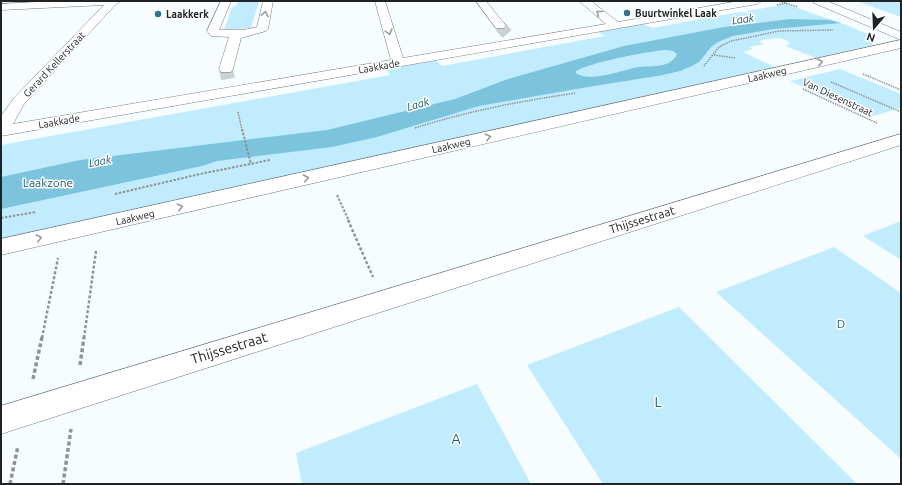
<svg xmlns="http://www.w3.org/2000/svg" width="902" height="485" viewBox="0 0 902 485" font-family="Ubuntu,sans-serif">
	<rect width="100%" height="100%" fill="#f7fdff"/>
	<!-- green -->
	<g fill="#c1ecfe">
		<polygon points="235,1 259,1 251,28 224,30 232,7 237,5 237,2"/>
		<polygon points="856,1 901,1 901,17"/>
		<path d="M 786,4 L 849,26 L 874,37 L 872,45 L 816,58 L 785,46 L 790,44 C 784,35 768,39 759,41 L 764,44 L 749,47 L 753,49 L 743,52 L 777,68 L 1,241 L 1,145 L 390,75 L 384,68 L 435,59 L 442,66 L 605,36 L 596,31 L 641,23 L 652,28 L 740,12 L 749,13 L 747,11 Z"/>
		<polygon points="840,69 901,94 901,108 869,117 790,81"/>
		<polygon points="901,221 901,260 863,236"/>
		<polygon points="834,247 901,293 901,459 716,292"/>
		<polygon points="679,307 857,484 603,484 527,365"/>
		<polygon points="477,384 531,484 302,484 296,453"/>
	</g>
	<!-- water -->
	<path fill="#7cc3de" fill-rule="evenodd" d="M 790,19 L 830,20 L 841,23 L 774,29 L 733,36 L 718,42 L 711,47 L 700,61 L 694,65 L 680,71 L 663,75 L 588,87 L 479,106 L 377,137 L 332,147 L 217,161 L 202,166 L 1,209 L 1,177 L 80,160 L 327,130 L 455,99 L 508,79 L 624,46 L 724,27 ZM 666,50 L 673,51 L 677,54 C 675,59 671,62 666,64 C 658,67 647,66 638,67 C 623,70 587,84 575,72 C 586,63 649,51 666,50 Z"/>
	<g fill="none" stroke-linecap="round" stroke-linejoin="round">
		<!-- minor-tunnel-far1 -->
		<polyline stroke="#ccd1d3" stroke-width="12" stroke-dasharray="12 6" stroke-linecap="butt" points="500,26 507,34"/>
		<!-- minor-tunnel -->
		<polyline stroke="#ccd1d3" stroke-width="14" stroke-dasharray="14 8" stroke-linecap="butt" points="226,69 228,79"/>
		<defs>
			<g id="minor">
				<polygon points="56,1 121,1 116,4 24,104 13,124 391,60 375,1 385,1 403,58 606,24 579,1 591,1 618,22 739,1 762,1 757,4 1,136 1,116 14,98 104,5 1,10 1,4"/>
				<polygon points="221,1 231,1 219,30 243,30 257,27 263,1 273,1 268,29 266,31 241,38 233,69 231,72 221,72 219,69 229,37 211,36 207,31"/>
				<polygon points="476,1 486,1 506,26 504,28 496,28"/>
				<polygon points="901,40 901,48 1,255 1,239"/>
				<polygon points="901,134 901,145 1,434 1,406"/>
			</g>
			<polygon id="major" points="813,1 827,1 901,32 901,40 814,3"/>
		</defs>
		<!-- minor casing -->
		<use href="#minor" stroke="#727a7e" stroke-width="1"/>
		<!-- major casing -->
		<use href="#major" stroke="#727a7e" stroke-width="1"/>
		<!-- path-far3 -->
		<g stroke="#8f9395" stroke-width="1.5" stroke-dasharray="1.5 1" stroke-linecap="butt">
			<polyline points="779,1 798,7"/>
			<polyline points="777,5 786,3"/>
			<polyline points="714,55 735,58"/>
			<polyline points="704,66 719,47 731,41 779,31 833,30"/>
			<polyline points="863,74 901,90"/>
			<polyline points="831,82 901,112"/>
			<polyline points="803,89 877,123"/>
			<polyline points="238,112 242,130"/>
			<path d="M 415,128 C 468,111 521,101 576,93"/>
		</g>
		<!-- path-far2 -->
		<g stroke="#8f9395" stroke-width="2" stroke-dasharray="2.5 1.5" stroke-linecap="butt">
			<polyline points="242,129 251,164"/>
			<polyline points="115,194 200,174 270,160"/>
			<polyline points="337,195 349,221"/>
			<polyline points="1,218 36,212"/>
		</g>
		<!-- path-far1 -->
		<g stroke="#8f9395" stroke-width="2.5" stroke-dasharray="3 2" stroke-linecap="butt">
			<polyline points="348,220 373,277"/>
			<polyline points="42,338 58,258"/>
			<polyline points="84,338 96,251"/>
		</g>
		<!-- path -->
		<g stroke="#8f9395" stroke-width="3.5" stroke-dasharray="4 2.5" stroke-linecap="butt">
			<polyline points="80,365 84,337"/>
			<polyline points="33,379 42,337"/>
			<polyline points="10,484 18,446"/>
			<polyline points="63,484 71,429"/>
		</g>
		<!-- minor -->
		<use href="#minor" fill="#fff" fill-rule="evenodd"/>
		<!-- major -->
		<use href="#major" fill="#fff" fill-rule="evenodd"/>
	</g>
	<!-- one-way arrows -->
	<defs><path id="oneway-chevron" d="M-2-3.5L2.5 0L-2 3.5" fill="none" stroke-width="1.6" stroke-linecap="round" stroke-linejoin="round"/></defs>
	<g stroke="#9b9c9d">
		<use href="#oneway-chevron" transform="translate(599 13) rotate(-142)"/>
		<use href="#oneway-chevron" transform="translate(265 14) rotate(-78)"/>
		<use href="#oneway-chevron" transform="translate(389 32) rotate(74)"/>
		<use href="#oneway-chevron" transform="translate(820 62) rotate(-13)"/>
		<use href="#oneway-chevron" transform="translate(488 137) rotate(-13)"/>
		<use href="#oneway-chevron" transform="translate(306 178) rotate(-13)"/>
		<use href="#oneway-chevron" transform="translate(180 207) rotate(-13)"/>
		<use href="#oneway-chevron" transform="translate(39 238) rotate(-13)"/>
	</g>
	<!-- markers -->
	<g fill="#347288" stroke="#fff" stroke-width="1.5">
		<circle cx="627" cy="13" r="4"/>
		<circle cx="158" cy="14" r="4"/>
	</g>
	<g text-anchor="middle" stroke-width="3" stroke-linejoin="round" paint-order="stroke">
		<!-- far-poi labels -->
		<g font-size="10" font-weight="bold" fill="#202325" stroke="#fff" text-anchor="start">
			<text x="635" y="17">Buurtwinkel Laak</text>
			<text x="166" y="18">Laakkerk</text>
		</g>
		<!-- far-street labels -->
		<g font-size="10" fill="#202325" stroke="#fff">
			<text transform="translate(54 64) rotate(-47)" y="4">Gerard Kellerstraat</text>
			<text transform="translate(379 66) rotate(-10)" y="4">Laakkade</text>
			<text transform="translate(767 74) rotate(-13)" y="4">Laakweg</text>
			<text transform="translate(838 97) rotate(25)" y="4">Van Diesenstraat</text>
			<text transform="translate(59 121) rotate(-10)" y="4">Laakkade</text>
			<text transform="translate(451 145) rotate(-13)" y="4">Laakweg</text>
			<text transform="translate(135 217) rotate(-13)" y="4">Laakweg</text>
		</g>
		<!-- far-water labels -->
		<g font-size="11" font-style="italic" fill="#195367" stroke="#fff">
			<text transform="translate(743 19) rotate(-8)" y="4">Laak</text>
			<text transform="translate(418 104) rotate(-16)" y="4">Laak</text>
			<text transform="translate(100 161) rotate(-10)" y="4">Laak</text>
		</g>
		<!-- park labels -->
		<g font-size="12" fill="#245c70" stroke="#fff">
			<text x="48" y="187">Laakzone</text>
			<text x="841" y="328">D</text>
		</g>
		<!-- street labels -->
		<g font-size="12" fill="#202325" stroke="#fff">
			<text transform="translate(642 220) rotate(-17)" y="4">Thijssestraat</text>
		</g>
		<!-- near-street labels -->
		<g font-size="14" fill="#202325" stroke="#fff">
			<text transform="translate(229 348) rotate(-17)" y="5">Thijssestraat</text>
		</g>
		<!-- near-park labels -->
		<g font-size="14" fill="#245c70" stroke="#fff">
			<text x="658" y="407">L</text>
			<text x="456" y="444">A</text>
		</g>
	</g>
	<!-- border -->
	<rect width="902" height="485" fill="none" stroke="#202325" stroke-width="4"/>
	<!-- north arrow -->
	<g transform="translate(874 28) rotate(199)" stroke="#ffffff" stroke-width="3" paint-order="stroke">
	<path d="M0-3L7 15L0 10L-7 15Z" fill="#202325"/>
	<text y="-6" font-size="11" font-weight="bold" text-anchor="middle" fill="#202325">N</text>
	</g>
</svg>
